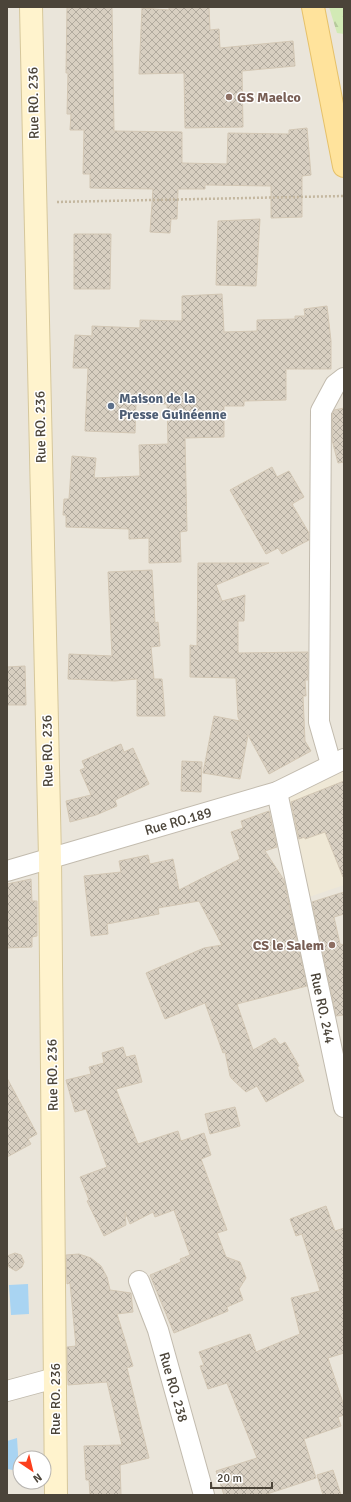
<svg xmlns="http://www.w3.org/2000/svg" width="351" height="1502" viewBox="0 0 351 1502" font-family="Signika,sans-serif">
	<defs>
		<pattern id="forest-firs" width="22" height="20" patternUnits="userSpaceOnUse"><rect width="22" height="20" fill="#d2eab5"/><path d="M5 1l3.5 6h-7zM16 11l3.5 6h-7z" fill="#b6ca9c"/></pattern>
		<pattern id="building-cross-hatch" width="8" height="8" patternUnits="userSpaceOnUse"><rect width="8" height="8" fill="#d8cfc1"/><path d="M0 0l8 8M0 8l8-8" fill="none" stroke="#b1aa9e"/></pattern>
	</defs>
	<rect width="100%" height="100%" fill="#f6f3ec"/>
	<!-- residential -->
	<path fill="#eae5da" fill-rule="evenodd" d="M 7,7 L 344,7 L 344,1495 L 7,1495 ZM 20,1458 L 44,1458 L 44,1482 L 20,1482 Z"/>
	<!-- education -->
	<polygon fill="#efe8d6" points="344,768 344,885 306,898 282,792"/>
	<!-- forest -->
	<polygon fill="url(#forest-firs)" points="329,7 344,7 344,34 337,33"/>
	<!-- water -->
	<g fill="#a9d4f2">
		<polygon points="28,1284 29,1314 11,1315 9,1285"/>
		<polygon points="17,1438 19,1471 7,1469 7,1441"/>
	</g>
	<!-- building -->
	<g fill="url(#building-cross-hatch)" stroke="#d3c7b4">
		<polygon points="67,7 112,7 114,131 182,132 182,163 227,164 228,133 289,134 289,130 307,128 311,175 302,176 302,217 271,218 271,186 205,185 205,189 178,189 177,219 171,219 170,233 150,232 153,189 90,188 90,174 83,174 84,130 70,130 71,114 67,114 68,73 66,73"/>
		<polygon points="169,7 209,7 210,30 219,29 220,48 293,41 295,66 242,71 243,127 185,128 184,73 139,74 142,8 169,10"/>
		<polygon points="260,219 256,286 216,285 218,221"/>
		<polygon points="74,234 111,234 110,289 74,289"/>
		<polygon points="222,294 224,332 257,331 257,320 295,319 295,316 305,316 304,309 327,306 331,341 331,369 286,369 286,400 244,401 244,406 224,406 224,437 185,438 187,531 180,532 181,562 149,563 149,538 129,539 129,529 66,527 66,515 63,515 64,499 69,499 72,456 96,458 94,478 140,476 139,445 168,444 167,404 136,404 135,433 85,431 88,368 73,368 75,335 92,336 92,326 140,328 140,320 182,321 182,296"/>
		<polygon points="344,408 344,462 338,463 332,440 332,414 334,410"/>
		<polygon points="272,467 277,477 289,471 304,497 292,504 309,533 309,540 282,554 278,548 266,554 230,490"/>
		<polygon points="198,563 269,563 216,585 222,601 245,595 244,621 238,621 238,653 308,652 308,680 305,680 306,696 303,696 305,741 311,751 269,774 248,735 240,779 203,773 214,716 240,721 238,717 236,678 190,677 190,645 197,646"/>
		<polygon points="152,570 155,623 158,622 160,646 151,647 154,679 162,679 165,716 137,716 137,679 115,681 68,679 69,654 112,656 108,572"/>
		<polygon points="25,666 26,705 7,705 7,667"/>
		<polygon points="121,744 124,752 133,748 149,784 115,800 117,806 96,815 70,822 66,801 91,795 80,770 85,768 82,761"/>
		<polygon points="182,761 202,762 201,792 181,791"/>
		<polygon points="344,781 344,876 343,877 325,832 305,839 305,837 299,839 291,802"/>
		<polygon points="269,811 277,847 265,851 284,880 307,986 237,1004 253,1050 275,1038 280,1045 285,1042 299,1066 297,1067 304,1081 266,1102 257,1086 246,1092 232,1079 230,1076 225,1052 223,1053 205,1003 165,1019 146,973 204,948 222,945 199,901 158,908 159,914 107,924 108,934 91,936 84,876 121,872 119,861 148,855 150,864 173,859 179,890 240,859 231,832 243,828 241,821"/>
		<polygon points="31,879 32,901 37,901 37,936 32,937 32,947 7,948 7,884"/>
		<polygon points="344,892 344,914 334,917 340,944 344,945 344,1015 336,1016 312,902"/>
		<polygon points="123,1047 126,1057 135,1055 142,1082 116,1089 138,1144 178,1131 181,1141 204,1133 211,1155 201,1159 227,1230 217,1233 226,1257 240,1262 246,1278 239,1289 243,1300 227,1307 228,1311 174,1333 150,1275 181,1262 180,1259 190,1255 174,1210 155,1217 153,1212 130,1224 125,1212 126,1225 104,1236 87,1201 89,1200 80,1177 107,1167 86,1109 75,1112 66,1080 91,1074 89,1067 104,1063 102,1053"/>
		<polygon points="7,1078 37,1134 28,1139 31,1144 7,1157"/>
		<polygon points="235,1107 240,1126 210,1134 205,1114"/>
		<polygon points="326,1206 335,1231 344,1228 344,1353 328,1358 344,1406 344,1415 338,1417 341,1426 304,1439 316,1478 264,1495 224,1495 216,1471 257,1458 227,1383 208,1389 200,1366 204,1365 199,1352 250,1334 256,1352 300,1334 291,1298 320,1291 302,1234 296,1236 290,1219"/>
		<polygon points="15,1253 21,1255 24,1262 22,1267 16,1271 9,1267 7,1261 7,1256"/>
		<polygon points="79,1254 91,1258 101,1266 107,1277 110,1290 131,1293 133,1312 117,1314 133,1366 127,1368 149,1458 120,1465 121,1495 90,1495 89,1480 86,1480 84,1446 122,1445 107,1382 68,1385 67,1347 76,1346 70,1283 67,1284 66,1255"/>
		<polygon points="333,1470 341,1495 323,1495 317,1475"/>
	</g>
	<g fill="none" stroke-linecap="round" stroke-linejoin="round">
		<defs>
			<g id="street">
				<polyline points="331,764 319,722 321,411 335,385 344,378"/>
				<polyline points="277,792 344,1107"/>
				<polyline points="7,871 277,792 344,759"/>
				<polyline points="139,1281 158,1330 204,1495"/>
				<polyline points="7,1391 55,1378"/>
			</g>
			<polyline id="secondary" points="31,7 50,858 56,1495"/>
			<polyline id="primary" points="313,7 344,166"/>
		</defs>
		<!-- street casing -->
		<use href="#street" stroke="#c2bbae" stroke-width="22"/>
		<!-- secondary casing -->
		<use href="#secondary" stroke="#d6c79b" stroke-width="24"/>
		<!-- primary casing -->
		<use href="#primary" stroke="#e6c16a" stroke-width="24"/>
		<!-- path -->
		<polyline stroke="#c4b79f" stroke-width="2.5" stroke-dasharray="2 2" stroke-linecap="butt" points="57,202 344,196"/>
		<!-- street -->
		<use href="#street" stroke="#fff" stroke-width="20"/>
		<!-- secondary -->
		<use href="#secondary" stroke="#fff3cd" stroke-width="22"/>
		<!-- primary -->
		<use href="#primary" stroke="#ffe39c" stroke-width="22"/>
	</g>
	<!-- markers -->
	<g fill="#8d6e63" stroke="#fff" stroke-width="1.5">
		<circle cx="229" cy="97" r="4"/>
		<circle cx="332" cy="945" r="4"/>
	</g>
	<circle fill="#5c6f8a" stroke="#fff" stroke-width="1.5" cx="111" cy="406" r="4"/>
	<g text-anchor="middle" stroke-width="3" stroke-linejoin="round" paint-order="stroke">
		<!-- education labels -->
		<g font-size="14" font-weight="bold" fill="#785e54" stroke="#fff" text-anchor="start">
			<text x="237" y="102">GS Maelco</text>
			<text x="324" y="950" text-anchor="end">CS le Salem</text>
		</g>
		<!-- street labels -->
		<g font-size="14" fill="#4b4439" stroke="#fff">
			<text transform="translate(33 103) rotate(-91)" y="5">Rue RO. 236</text>
			<text transform="translate(40 427) rotate(-91)" y="5">Rue RO. 236</text>
			<text transform="translate(47 751) rotate(-91)" y="5">Rue RO. 236</text>
			<text transform="translate(178 821) rotate(-16)" y="5">Rue RO.189</text>
			<text transform="translate(323 1008) rotate(78)" y="5">Rue RO. 244</text>
			<text transform="translate(52 1075) rotate(-91)" y="5">Rue RO. 236</text>
			<text transform="translate(174 1387) rotate(74)" y="5">Rue RO. 238</text>
			<text transform="translate(55 1399) rotate(-90)" y="5">Rue RO. 236</text>
		</g>
		<!-- service labels -->
		<g font-size="14" font-weight="bold" fill="#4e5e75" stroke="#fff" text-anchor="start">
			<text x="119" y="403">Maison de la<tspan x="119" dy="16">Presse Guinéenne</tspan></text>
		</g>
	</g>
	<!-- border -->
	<rect width="351" height="1502" fill="none" stroke="#4b4439" stroke-width="16"/>
	<!-- north arrow -->
	<g transform="translate(32 1470) rotate(145)"><circle r="19" fill="#ffffff" stroke="#b7b4b0"/>
	<path d="M0-3L7 15L0 10L-7 15Z" fill="#fc3f1d"/>
	<text y="-6" font-size="11" font-weight="bold" text-anchor="middle" fill="#4b4439">N</text>
	</g>
	<!-- scale -->
	<path d="M211 1482v6h61v-6" fill="none" stroke="#4b4439" stroke-width="2"/>
	<text x="217" y="1482" font-size="12" fill="#4b4439" stroke="#ffffff" stroke-width="3" paint-order="stroke">20 m</text>
</svg>
